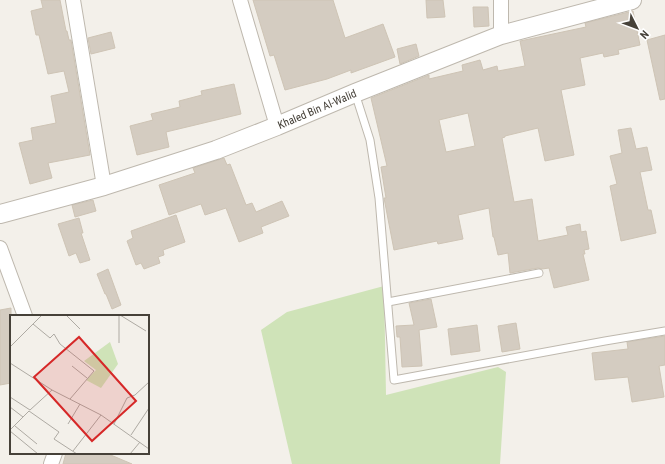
<svg xmlns="http://www.w3.org/2000/svg" width="665" height="464" viewBox="0 0 665 464" font-family="'Roboto Condensed',sans-serif">
	<rect width="100%" height="100%" fill="#f3f0ea"/>
	<!-- green -->
	<polygon fill="#cfe3b8" points="384,286 386,395 498,367 506,372 500,464 292,464 261,330 287,312"/>
	<!-- building -->
	<g fill="#d4ccc1" stroke="#cec4b5" fill-rule="evenodd">
		<polygon points="41,0 60,0 66,31 67,31 69,40 71,40 90,155 48,163 52,178 30,184 19,143 33,140 31,128 56,123 51,96 69,92 64,71 48,74 39,35 36,35 31,11 43,8"/>
		<polygon points="253,0 333,0 345,38 383,24 395,57 351,73 351,70 327,79 285,90 274,55 270,56"/>
		<polygon points="426,0 443,0 445,17 427,18"/>
		<polygon points="473,7 488,7 489,26 474,27"/>
		<path d="M 633,11 L 640,45 L 618,50 L 619,54 L 604,57 L 603,53 L 580,58 L 585,85 L 561,90 L 574,155 L 545,161 L 538,128 L 505,136 L 505,137 L 502,138 L 514,202 L 532,199 L 538,241 L 568,235 L 566,227 L 580,224 L 581,232 L 586,231 L 589,249 L 584,250 L 585,254 L 583,254 L 589,280 L 554,288 L 549,268 L 542,269 L 538,268 L 510,273 L 508,253 L 498,255 L 494,237 L 493,237 L 489,208 L 458,215 L 463,239 L 438,244 L 437,241 L 394,250 L 384,198 L 386,198 L 381,167 L 387,166 L 371,98 L 429,75 L 429,79 L 463,71 L 462,65 L 480,60 L 483,70 L 497,66 L 498,71 L 525,66 L 520,41 L 586,27 L 585,23 ZM 468,113 L 475,146 L 446,152 L 439,120 Z"/>
		<polygon points="111,32 115,48 91,54 88,38"/>
		<polygon points="665,35 665,99 660,100 647,40"/>
		<polygon points="416,44 419,56 400,64 397,49"/>
		<polygon points="234,84 241,114 166,132 169,147 137,155 130,126 153,120 151,114 180,107 179,101 202,95 201,91"/>
		<polygon points="631,128 636,149 647,147 652,170 640,172 648,210 651,210 656,233 621,241 610,186 617,184 610,156 622,153 618,130"/>
		<polygon points="224,158 227,165 230,164 246,205 252,203 256,212 282,201 289,216 261,227 263,233 239,242 226,208 205,215 201,204 169,215 159,185 195,173 193,168"/>
		<polygon points="93,200 96,211 75,217 72,205"/>
		<polygon points="176,215 185,242 163,250 164,255 158,257 160,263 144,269 141,263 136,265 127,241 133,238 131,231"/>
		<polygon points="79,218 83,233 81,233 90,260 80,263 76,253 69,256 58,224"/>
		<polygon points="108,269 121,305 112,309 106,294 105,294 97,274"/>
		<polygon points="431,299 437,327 419,330 422,366 402,367 400,337 397,337 396,326 414,325 409,303"/>
		<polygon points="11,308 11,383 0,385 0,310"/>
		<polygon points="516,323 520,349 502,352 498,326"/>
		<polygon points="477,325 480,351 451,355 448,329"/>
		<polygon points="665,336 665,365 659,366 664,397 632,402 628,377 595,380 592,353 628,349 627,342"/>
		<polygon points="66,453 106,453 132,464 63,464"/>
	</g>
	<g fill="none" stroke-linecap="round" stroke-linejoin="round">
		<defs>
			<g id="service">
				<polyline points="355,93 370,140 379,198 394,380 605,341 665,331"/>
				<polyline points="388,302 539,273"/>
			</g>
			<g id="minor">
				<polyline points="73,0 104,186"/>
				<polyline points="240,0 277,126"/>
				<polyline points="501,0 501,35"/>
				<polyline points="0,248 25,316"/>
				<polyline points="51,464 55,453"/>
			</g>
			<polyline id="tertiary" points="0,214 104,186 216,150 277,126 355,93 501,35 632,0"/>
		</defs>
		<!-- service casing -->
		<use href="#service" stroke="#beb8ae" stroke-width="9"/>
		<!-- minor casing -->
		<use href="#minor" stroke="#beb8ae" stroke-width="16"/>
		<!-- tertiary casing -->
		<use href="#tertiary" stroke="#beb8ae" stroke-width="20"/>
		<!-- service -->
		<use href="#service" stroke="#fff" stroke-width="7"/>
		<!-- minor -->
		<use href="#minor" stroke="#fff" stroke-width="14"/>
		<!-- tertiary -->
		<use href="#tertiary" stroke="#fff" stroke-width="18"/>
	</g>
	<g text-anchor="middle" stroke-width="4" stroke-linejoin="round" paint-order="stroke">
		<!-- street labels -->
		<g font-size="11" fill="#464139" stroke="#fff">
			<text transform="translate(317 109) rotate(-23)" y="4">Khaled Bin Al-Walid</text>
		</g>
	</g>
	<!-- overview -->
	<g transform="translate(10 315)">
		<rect width="139" height="139" fill="#f3f0ea"/>
		<path d="M 100,27 L 108,49 L 91,73 L 76,65 L 86,55 L 74,46 Z" fill="#cfe3b8"/>
		<path fill="none" stroke="#aeaaa3" stroke-width="1" d="M 56,0 L 70,14M 110,0 L 136,16M 23,9 L 40,23 L 44,19 L 50,29 L 84,56 L 60,84M 109,28 L 109,0M 0,32 L 32,0M 0,48 L 42,75 L 91,100 L 139,134M 62,51 L 77,63M 0,82 L 20,95 L 42,75M 0,92 L 13,102M 19,96 L 49,117 L 44,124 L 67,139M 58,109 L 70,89M 104,109 L 117,83 L 125,80 L 139,67M 5,111 L 27,129M 0,115 L 19,96M 0,116 L 28,139M 121,120 L 139,93M 63,136 L 91,100M 120,139 L 130,127"/>
		<path fill="#d62828" fill-opacity="0.15" stroke="#d62828" stroke-width="2" d="M 69,22 L 126,86 L 82,126 L 24,62 Z"/>
		<rect width="139" height="139" fill="none" stroke="#464139" stroke-width="2"/>
	</g>
	<!-- north arrow -->
	<g transform="translate(637 28) rotate(132)" stroke="#ffffff" stroke-width="3" paint-order="stroke">
	<path d="M0-3L7 15L0 10L-7 15Z" fill="#464139"/>
	<text y="-6" font-size="11" font-weight="bold" text-anchor="middle" fill="#464139">N</text>
	</g>
</svg>
